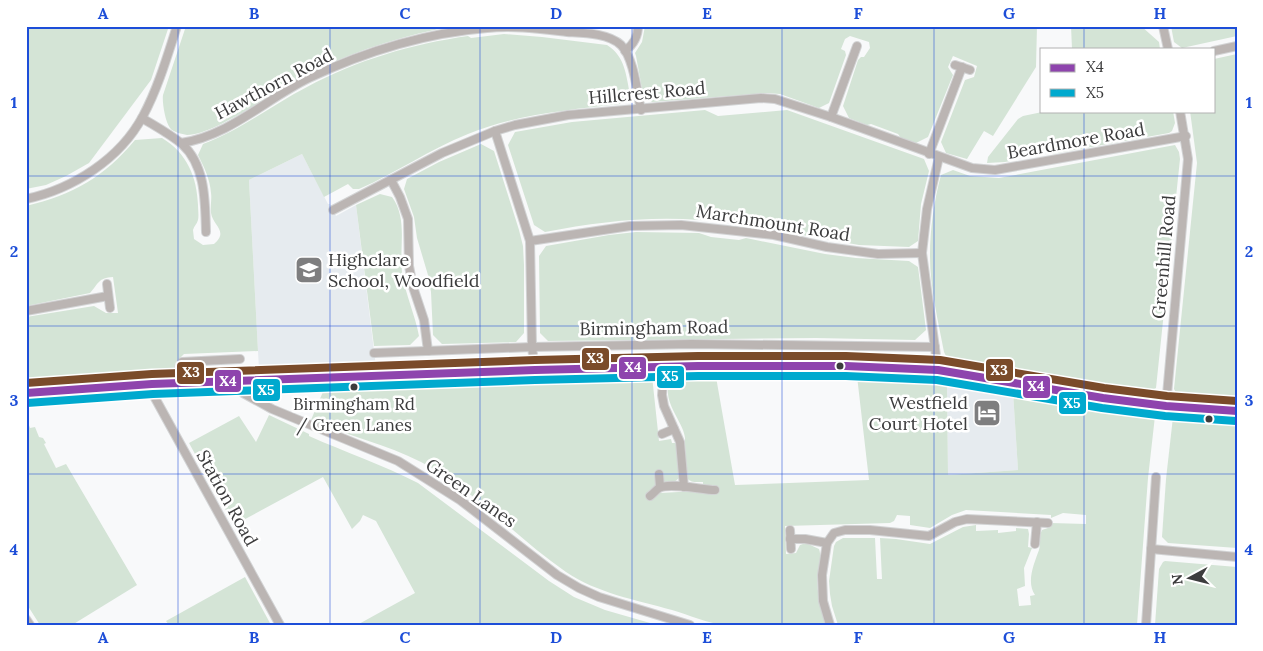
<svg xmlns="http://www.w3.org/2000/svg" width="1263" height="651" viewBox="0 0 1263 651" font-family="Lora,serif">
	<rect width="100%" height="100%" fill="#f8f9fa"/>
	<!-- built -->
	<g fill="#e6ebef">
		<polygon points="302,154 328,204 330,204 336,216 356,205 376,367 259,370 249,180"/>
		<polygon points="947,382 1013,392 1018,470 948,475"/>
	</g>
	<!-- green -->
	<g fill="#d4e4d6">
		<polygon points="26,26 169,26 151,80 89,163 66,176 46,185 26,189"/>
		<path d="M 186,26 L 456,26 C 407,34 360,49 315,70 C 284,84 217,135 187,135 C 182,134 173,132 170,128 C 165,121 162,102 163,95 Z"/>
		<polygon points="645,26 1037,26 1036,67 993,136 984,131 967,159 946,153 941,142 965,80 974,77 977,66 953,56 948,67 953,75 928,137 916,143 901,138 898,134 871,124 867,125 849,118 843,106 858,60 861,57 864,57 870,48 869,42 850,36 845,39 841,49 845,51 846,55 829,103 819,108 780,94 767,93 652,102 643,94 636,56 635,53 642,42"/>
		<polygon points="1071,26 1141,26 1159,42 1160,49 1072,49"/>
		<polygon points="1171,26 1237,26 1237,36 1182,48 1174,42"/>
		<path d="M 504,34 L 542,37 L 607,45 C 625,56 626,75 630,94 L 620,104 C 568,110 517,114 468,134 C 430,149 396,173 359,189 L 353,189 L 348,184 L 324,197 L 302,154 L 249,180 L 258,351 L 184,354 L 176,362 L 173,372 L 26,381 L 26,317 L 94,306 L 106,313 L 118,313 L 113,277 C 98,278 99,283 90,293 L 26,306 L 26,206 C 73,195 104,177 135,140 L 162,138 C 187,153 197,177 198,205 C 198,209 199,216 198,220 C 197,224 194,226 193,230 L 194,239 L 203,245 L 214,244 C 229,231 213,226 211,213 C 210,206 212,199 211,193 C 210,179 204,167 198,155 L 203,144 C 241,130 272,105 307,87 C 357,60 412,44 468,36 L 471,38 Z"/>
		<polygon points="1237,54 1237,399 1178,396 1174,389 1197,163 1190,111 1214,111 1214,59"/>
		<path d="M 705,110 L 718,116 L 787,110 L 924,159 L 929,171 L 921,204 L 918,241 L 909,247 L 859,245 L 747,225 C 739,218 711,216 700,220 C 648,216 597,222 545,232 L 534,225 L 508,145 L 515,132 L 572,122 Z"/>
		<polygon points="1047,111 1173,111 1175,123 1172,131 1169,133 1052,154 1044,152 1015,157 1010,161 1005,162 987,163 988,157 1018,119 1023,116"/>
		<polygon points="481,144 494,151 519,230 523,246 524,265 524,333 516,342 442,344 433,335 431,292 428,275 417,238 414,217 404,189 407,179 439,162"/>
		<path d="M 1175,145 L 1179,152 L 1180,159 L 1156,388 L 1148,392 L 1037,377 L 955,363 L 946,356 L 944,352 C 938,320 930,288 930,256 C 930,229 934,201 941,175 L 953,170 L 970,176 L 999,178 Z"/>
		<path d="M 380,194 L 392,197 C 408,219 399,247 402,272 C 405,294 415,314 419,336 L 410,345 L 374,346 L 356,205 Z"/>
		<polygon points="636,232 699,233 711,237 739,240 746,238 825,254 856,258 909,261 918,267 926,330 915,340 816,338 548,341 540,333 539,256 546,246 609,235"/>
		<path d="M 652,376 L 659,441 L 671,439 L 672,443 L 677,443 L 679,478 L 673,483 L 660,488 L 660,493 L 697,491 L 708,494 L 707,486 L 703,486 L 703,482 C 696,482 691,483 687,478 C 686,465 685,450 685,438 C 684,422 658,398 672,379 L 716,377 L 735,485 L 869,480 L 857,376 L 928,379 L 947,382 L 948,475 L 1018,470 L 1013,392 L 1098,408 L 1155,416 L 1148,478 L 1137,625 L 838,625 L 832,606 L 830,594 L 829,581 L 834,546 L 836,542 L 843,538 L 875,538 L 877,579 L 882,579 L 880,538 L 896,539 L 930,544 L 963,527 L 976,525 L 976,531 L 998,530 L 998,533 L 1016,531 L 1016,528 L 1028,529 L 1029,534 L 1028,547 L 1032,548 L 1024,568 L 1025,586 L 1017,589 L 1019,606 L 1031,605 L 1030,596 L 1035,595 C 1026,582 1034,564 1039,550 C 1041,543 1039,536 1042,530 L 1051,527 L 1051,523 L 1086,524 L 1086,515 L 1063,513 L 1051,518 L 1051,515 L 966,510 L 952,515 L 930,528 L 910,525 L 910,516 L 897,515 L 894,521 L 890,523 L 785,526 L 786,554 L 796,553 L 800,545 L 806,543 L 819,549 C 822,558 819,565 818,573 C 816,591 820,608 826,625 C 793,625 760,627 727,625 C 709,624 689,615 672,610 C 636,600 597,593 566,572 C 516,538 475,490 421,462 C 386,444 347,436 311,420 L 325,387 Z"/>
		<path d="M 269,415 L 309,434 L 309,436 C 345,452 383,465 418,483 L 549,581 L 574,597 L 605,610 L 657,625 L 357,625 L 415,593 L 376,521 L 363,515 L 360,521 L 352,529 L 323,477 L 234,525 L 189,443 L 239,416 L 256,442 Z"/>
		<polygon points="26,417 30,428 35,427 39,437 43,438 46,443 44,444 56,468 66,464 137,585 72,625 40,625 26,603"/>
		<polygon points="1173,417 1237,422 1237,548 1168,543 1162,537 1166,479"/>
		<polygon points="1165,561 1237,567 1237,625 1155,625 1159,569 1163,562"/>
		<polygon points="245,577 271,625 169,625 166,621"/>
	</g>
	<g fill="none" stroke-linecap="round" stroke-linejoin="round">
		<defs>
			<g id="street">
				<polyline points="1163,26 1168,49"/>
				<path d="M 625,51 C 634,44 638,37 638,26"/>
				<polyline points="1214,51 1237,46"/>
				<polyline points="955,65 970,70"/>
				<polyline points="831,117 857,46"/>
				<path d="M 142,118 C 155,126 170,134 182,144 C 206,166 205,202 206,232"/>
				<polyline points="495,131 530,241 532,347 535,370"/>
				<path d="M 181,143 C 229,136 266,99 309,78 C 364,52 426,33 487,28 C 513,25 541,29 567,32 C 583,33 608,33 621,45 C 634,58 637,92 641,110"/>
				<polyline points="929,154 962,67"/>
				<polyline points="391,180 400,197 408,219 409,266 413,287 424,320 428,351"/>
				<path d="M 26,199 C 73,189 120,159 143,116 C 158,88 167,57 177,26"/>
				<polyline points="333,210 442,153 495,131 515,125 568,115 761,98 775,99 831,117 972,168 995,170 1186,136"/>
				<polyline points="530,241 630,226 681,225 774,235 827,247 878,254 922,253"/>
				<polyline points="107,284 110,308"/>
				<polyline points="26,311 108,296"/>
				<polyline points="374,353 532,347 692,344 935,347"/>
				<polyline points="664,367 662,395 664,406 680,442 684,487"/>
				<polyline points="938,370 922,253 927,209 939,157"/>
				<polyline points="239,380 240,387 243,393 272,409 398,461 460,500 557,575 579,588 599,597 690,625"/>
				<polyline points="182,383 179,368 182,362 240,359"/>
				<polyline points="152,384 155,398 280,625"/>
				<polyline points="1166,406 1188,159 1180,111"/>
				<polyline points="662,434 674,429"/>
				<polyline points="659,474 660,487"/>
				<path d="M 650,496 C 653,494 656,490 659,488 C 670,482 702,490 715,490"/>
				<polyline points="790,530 791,549"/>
				<polyline points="790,539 805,539 827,543"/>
				<polyline points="1035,544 1037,522"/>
				<polyline points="1151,549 1237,557"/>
				<polyline points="26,619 30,625"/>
				<polyline points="830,625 823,601 822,575 827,543 834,533 845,530 870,530 929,536 955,522 967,519 1048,523"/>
				<polyline points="1146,625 1156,477"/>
			</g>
			<polyline id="primary" points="26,393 152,384 535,370 698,366 846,366 938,370 1103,398 1166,406 1237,411"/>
		</defs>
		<!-- street casing -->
		<use href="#street" stroke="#d2d3d4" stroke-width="10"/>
		<!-- primary casing -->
		<use href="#primary" stroke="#d2d3d4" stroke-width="14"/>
		<!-- street -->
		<use href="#street" stroke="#bbb5b3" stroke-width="8"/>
		<!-- primary -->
		<use href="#primary" stroke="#bcb8b6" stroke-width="11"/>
		<defs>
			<polyline id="bus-1" points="26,393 152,384 535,370 698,366 846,366 938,370 1103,398 1166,406 1237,411"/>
			<polyline id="bus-2" points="27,403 153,394 535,380 698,376 846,376 937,380 1102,408 1165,416 1236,421"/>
			<polyline id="bus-3" points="26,383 152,374 535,360 698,356 846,356 940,360 1104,388 1167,396 1237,401"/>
		</defs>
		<!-- bus-1 casing -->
		<use href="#bus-1" stroke="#fff" stroke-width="11"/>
		<!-- bus-2 casing -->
		<use href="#bus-2" stroke="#fff" stroke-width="11"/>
		<!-- bus-3 casing -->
		<use href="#bus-3" stroke="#fff" stroke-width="11"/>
		<!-- bus-1 -->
		<use href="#bus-1" stroke="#8e44ad" stroke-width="8"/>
		<!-- bus-2 -->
		<use href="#bus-2" stroke="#00a9ce" stroke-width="8"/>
		<!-- bus-3 -->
		<use href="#bus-3" stroke="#7a4b2a" stroke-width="8"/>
	</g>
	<!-- grid -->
	<path fill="none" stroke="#1d4ed8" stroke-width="1" stroke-opacity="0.55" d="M 178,26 L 178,625M 330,26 L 330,625M 480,26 L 480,625M 632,26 L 632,625M 782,26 L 782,625M 934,26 L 934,625M 1084,26 L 1084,49M 1084,111 L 1084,625M 26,176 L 1237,176M 26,326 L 1237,326M 26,474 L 1237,474"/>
	<!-- icons -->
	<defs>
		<symbol id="school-square" viewBox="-11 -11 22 22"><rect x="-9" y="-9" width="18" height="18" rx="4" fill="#7e7e7f" stroke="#fff"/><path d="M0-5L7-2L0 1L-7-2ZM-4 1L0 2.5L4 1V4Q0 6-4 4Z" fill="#fff"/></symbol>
		<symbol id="hotel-square" viewBox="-11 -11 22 22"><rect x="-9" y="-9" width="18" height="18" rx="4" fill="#7e7e7f" stroke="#fff"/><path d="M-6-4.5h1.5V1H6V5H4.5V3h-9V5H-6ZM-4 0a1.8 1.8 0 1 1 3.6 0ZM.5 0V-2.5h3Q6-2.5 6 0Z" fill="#fff"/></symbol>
	</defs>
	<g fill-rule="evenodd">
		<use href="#school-square" x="293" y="254" width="32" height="32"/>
		<use href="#hotel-square" x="971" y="397" width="32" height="32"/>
	</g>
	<!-- markers -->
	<g fill="#3c3c3d" stroke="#fff" stroke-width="2">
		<circle cx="840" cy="366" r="4.5"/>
		<circle cx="354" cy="387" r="4.5"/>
		<circle cx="1209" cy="419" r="4.5"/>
	</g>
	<g text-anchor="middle" stroke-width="5" stroke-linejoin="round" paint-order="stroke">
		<!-- bus labels -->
		<g font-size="17" fill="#3c3c3d" stroke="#fff">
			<text x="354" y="410">Birmingham Rd<tspan x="354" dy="21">/ Green Lanes</tspan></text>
		</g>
		<!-- street labels -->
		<g font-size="18" fill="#3c3c3d" stroke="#fff">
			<text transform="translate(274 84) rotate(-28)" y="6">Hawthorn Road</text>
			<text transform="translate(647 93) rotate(-5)" y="6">Hillcrest Road</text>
			<text transform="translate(1076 141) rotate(-10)" y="6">Beardmore Road</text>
			<text transform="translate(773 223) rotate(9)" y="6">Marchmount Road</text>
			<text transform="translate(1164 257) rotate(-85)" y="6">Greenhill Road</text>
			<text transform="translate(654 328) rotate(-1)" y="6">Birmingham Road</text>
			<text transform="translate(471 493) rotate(35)" y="6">Green Lanes</text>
			<text transform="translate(227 498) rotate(61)" y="6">Station Road</text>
		</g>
		<!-- poi labels -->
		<g font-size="18" fill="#3c3c3d" stroke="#fff" text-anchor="start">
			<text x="328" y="266">Highclare<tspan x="328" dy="21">School, Woodfield</tspan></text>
			<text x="968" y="409" text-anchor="end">Westfield<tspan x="968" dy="21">Court Hotel</tspan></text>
		</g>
	</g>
	<g stroke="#fff" stroke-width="2">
		<rect x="581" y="347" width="29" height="24" rx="5" fill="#7a4b2a"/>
		<rect x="618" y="356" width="29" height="24" rx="5" fill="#8e44ad"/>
		<rect x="985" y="358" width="29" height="24" rx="5" fill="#7a4b2a"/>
		<rect x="176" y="361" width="29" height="24" rx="5" fill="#7a4b2a"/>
		<rect x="656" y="365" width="29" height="24" rx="5" fill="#00a9ce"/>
		<rect x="214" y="369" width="28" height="24" rx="5" fill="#8e44ad"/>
		<rect x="1022" y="375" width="29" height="24" rx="5" fill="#8e44ad"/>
		<rect x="252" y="378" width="29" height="24" rx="5" fill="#00a9ce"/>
		<rect x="1058" y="391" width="29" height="24" rx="5" fill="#00a9ce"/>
	</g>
	<g font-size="14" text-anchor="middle" font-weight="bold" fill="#fff">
		<text x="595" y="363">X3</text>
		<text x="633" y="372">X4</text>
		<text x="999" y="375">X3</text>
		<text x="191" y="377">X3</text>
		<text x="670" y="381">X5</text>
		<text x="228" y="386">X4</text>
		<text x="1036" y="391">X4</text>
		<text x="266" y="395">X5</text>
		<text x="1072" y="408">X5</text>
	</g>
	<!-- border -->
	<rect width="1263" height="651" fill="none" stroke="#ffffff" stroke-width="55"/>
	<!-- legend -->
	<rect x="1040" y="48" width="175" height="65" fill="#ffffff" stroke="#b1b1b1"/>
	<rect x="1050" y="64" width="25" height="8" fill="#8e44ad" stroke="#b1b1b1"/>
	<text x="1086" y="72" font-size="15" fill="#3c3c3d">X4</text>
	<rect x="1050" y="89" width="25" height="8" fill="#00a9ce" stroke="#b1b1b1"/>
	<text x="1086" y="98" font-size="15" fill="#3c3c3d">X5</text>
	<!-- north arrow -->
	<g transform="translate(1190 578) rotate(263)" stroke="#ffffff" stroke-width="4" paint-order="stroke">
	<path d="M0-4L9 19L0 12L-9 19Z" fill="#3c3c3d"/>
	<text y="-8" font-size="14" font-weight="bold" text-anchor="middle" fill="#3c3c3d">N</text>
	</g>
	<rect x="28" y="28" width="1208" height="596" fill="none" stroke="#1d4ed8" stroke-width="2"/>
	<g font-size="16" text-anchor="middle" font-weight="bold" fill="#1d4ed8">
		<text x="103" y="19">A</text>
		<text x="254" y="19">B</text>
		<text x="405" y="19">C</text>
		<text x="556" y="19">D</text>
		<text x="707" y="19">E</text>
		<text x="858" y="19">F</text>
		<text x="1009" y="19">G</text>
		<text x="1160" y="19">H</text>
		<text x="14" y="108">1</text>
		<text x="1249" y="108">1</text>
		<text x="14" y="257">2</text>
		<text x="1249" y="257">2</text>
		<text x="14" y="406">3</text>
		<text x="1249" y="406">3</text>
		<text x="14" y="555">4</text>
		<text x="1249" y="555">4</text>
		<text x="103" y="643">A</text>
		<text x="254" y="643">B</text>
		<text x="405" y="643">C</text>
		<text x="556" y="643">D</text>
		<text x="707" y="643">E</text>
		<text x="858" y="643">F</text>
		<text x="1009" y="643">G</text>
		<text x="1160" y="643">H</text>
	</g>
</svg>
